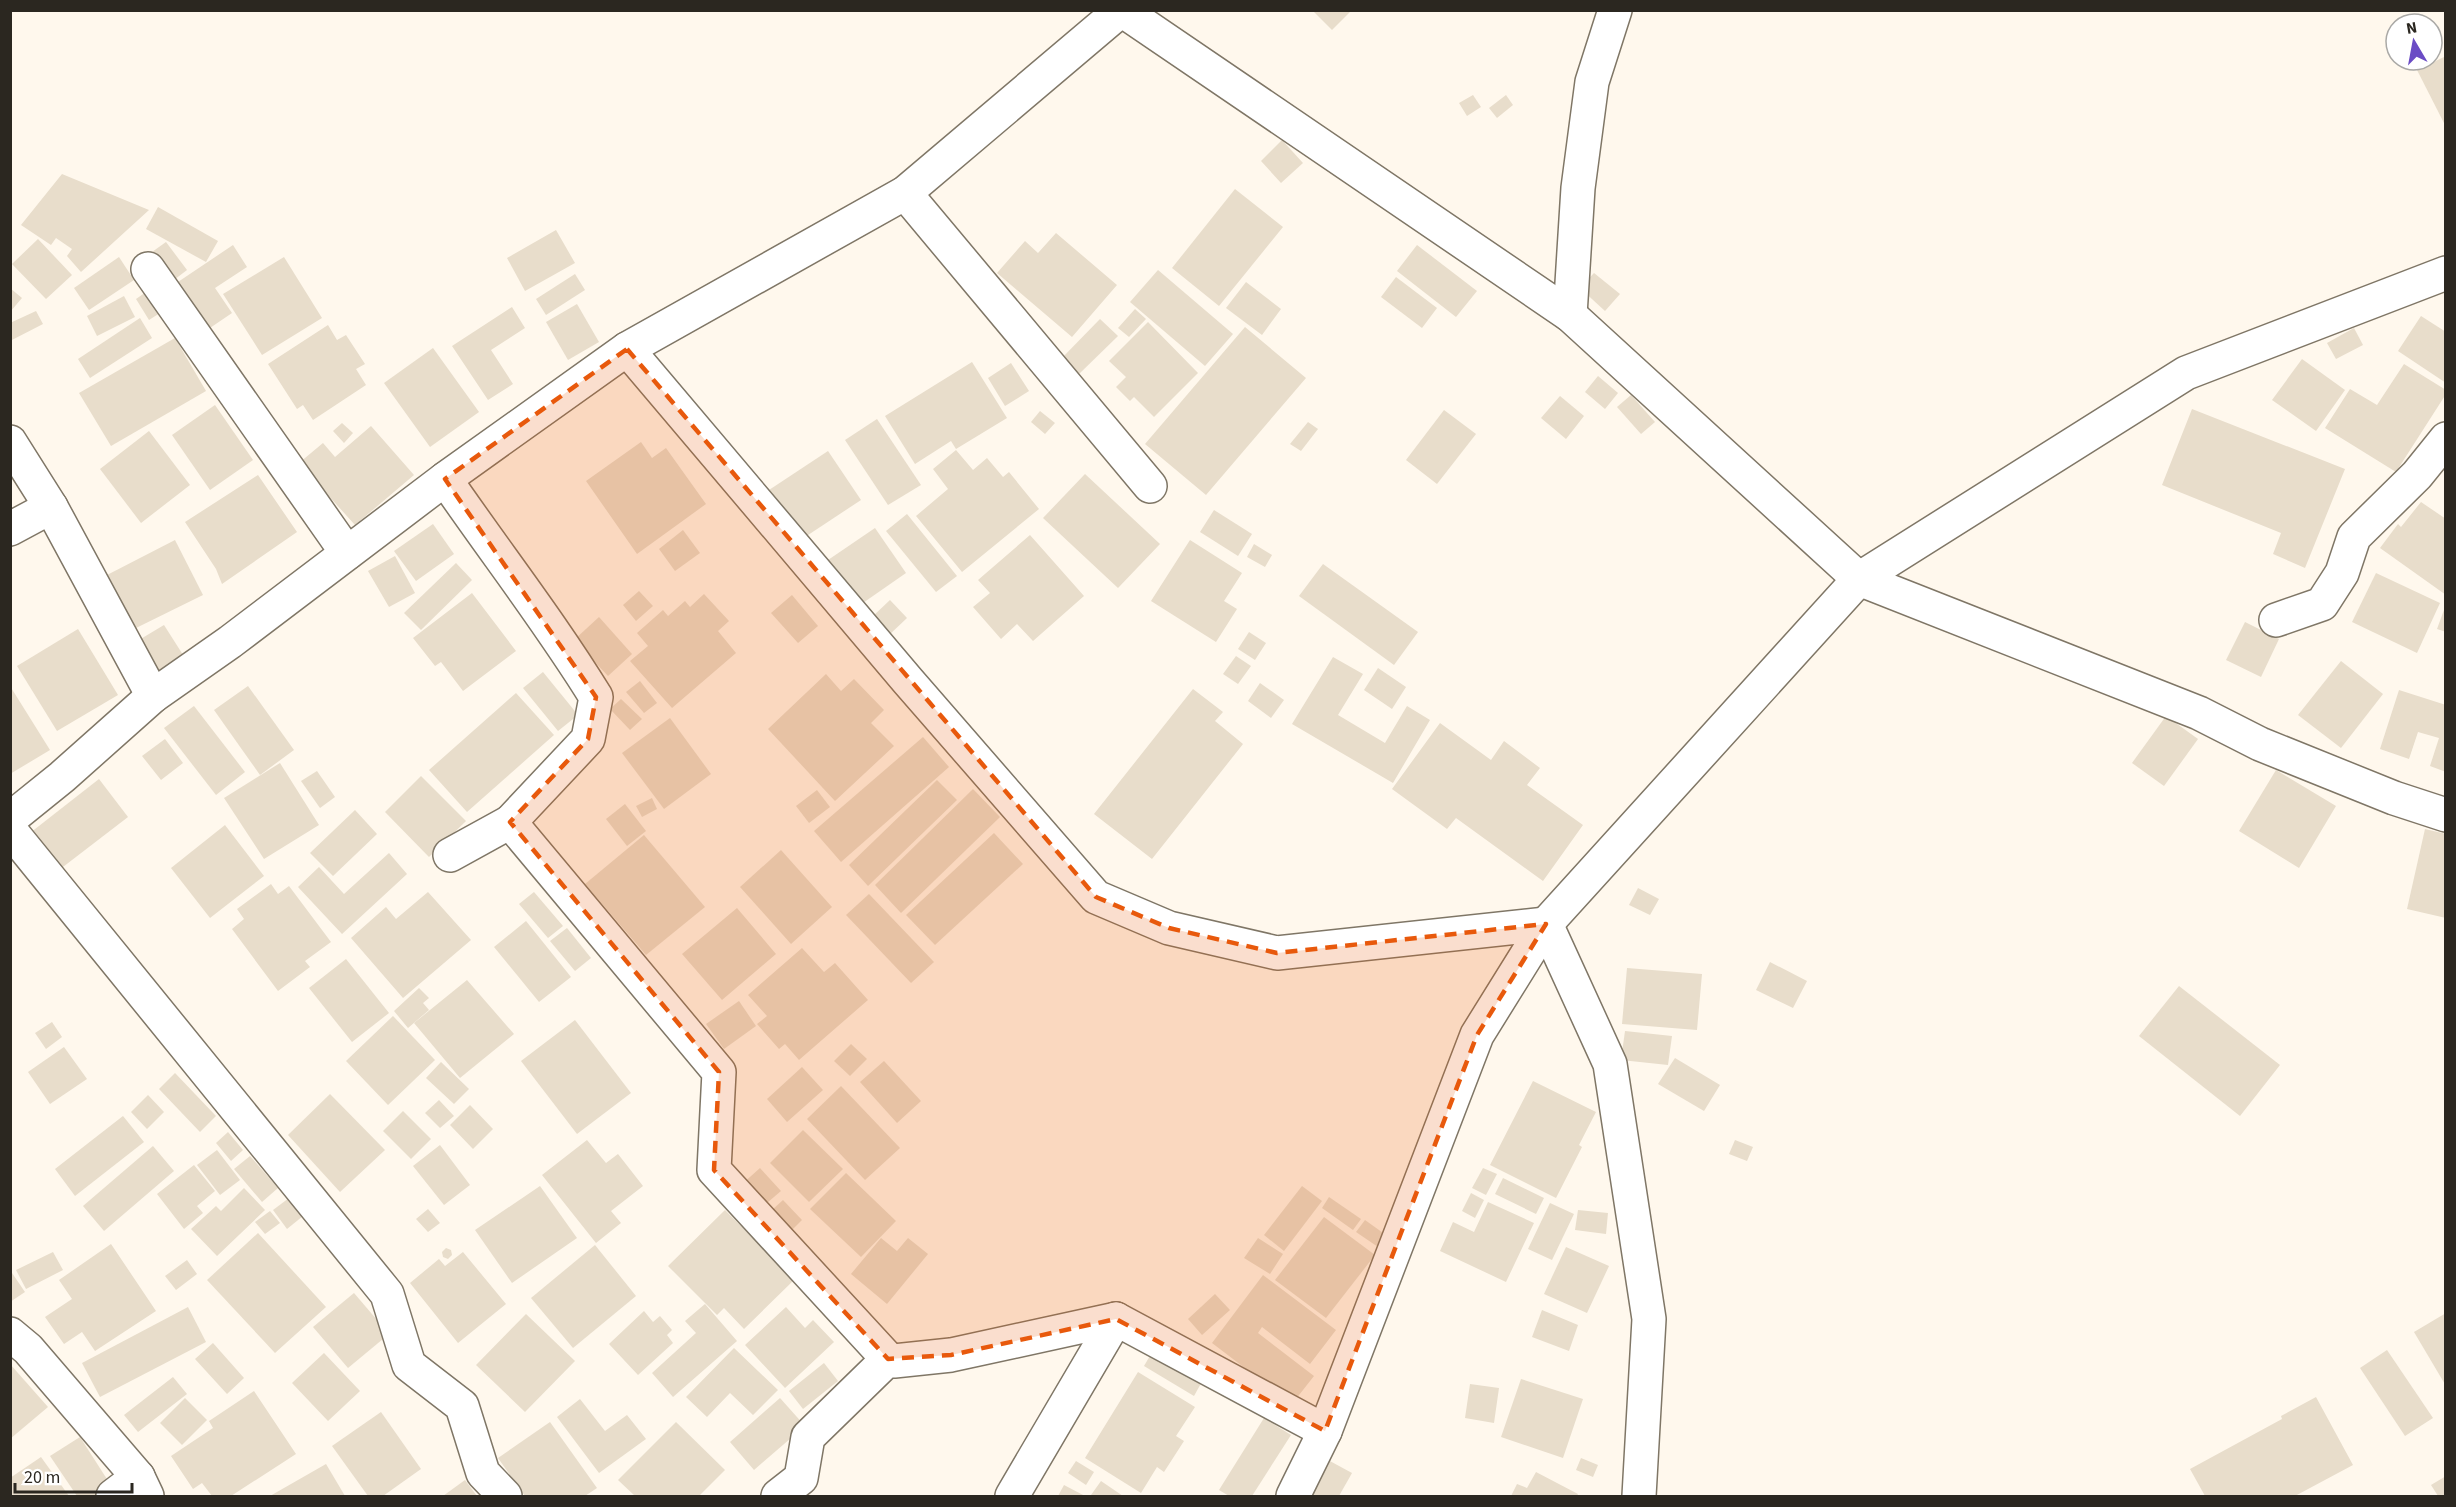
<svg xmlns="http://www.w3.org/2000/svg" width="2456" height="1507" viewBox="0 0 2456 1507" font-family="'Source Sans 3',sans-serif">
	<rect width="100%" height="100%" fill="#fff8ed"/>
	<!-- building -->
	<g fill="#e8ddcb">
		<polygon points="1312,10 1352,10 1332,30"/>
		<polygon points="2446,56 2446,127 2417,70"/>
		<polygon points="1473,95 1481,107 1467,116 1459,103"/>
		<polygon points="1506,95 1513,105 1497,118 1489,108"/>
		<polygon points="1282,140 1303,163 1281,183 1261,161"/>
		<polygon points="62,174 149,210 81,272 67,256 72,249 56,238 51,245 21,225"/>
		<polygon points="1235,189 1283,227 1219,306 1172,268"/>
		<polygon points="158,207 218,241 206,262 146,229"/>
		<polygon points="556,230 575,263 525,291 507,258"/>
		<polygon points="1056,233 1117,285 1072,337 997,273 1025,241 1038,253"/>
		<polygon points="38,239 72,275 46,299 12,264"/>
		<polygon points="166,242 187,270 166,286 145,257"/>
		<polygon points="233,245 247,267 215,288 232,313 207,330 175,284"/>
		<polygon points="1417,245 1477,291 1456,317 1397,271"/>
		<polygon points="119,257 134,280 89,310 74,288"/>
		<polygon points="284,257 322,318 262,355 223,294"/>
		<polygon points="1158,270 1233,334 1205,366 1130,302"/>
		<polygon points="1594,273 1620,294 1605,311 1580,288"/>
		<polygon points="575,274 585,290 546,315 536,299"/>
		<polygon points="1396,277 1437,308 1422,328 1381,297"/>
		<polygon points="1246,282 1281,309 1262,335 1226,308"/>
		<polygon points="10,288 22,298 10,312"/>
		<polygon points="146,292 160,313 149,320 136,299"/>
		<polygon points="124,296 135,317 97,336 87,316"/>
		<polygon points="577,304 599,342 568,360 546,322"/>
		<polygon points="512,307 525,328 491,350 513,384 488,400 452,346"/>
		<polygon points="1135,309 1146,319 1129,337 1118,328"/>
		<polygon points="36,311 43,324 10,341 10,323"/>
		<polygon points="2421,316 2446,332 2446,383 2398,351"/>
		<polygon points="140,318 152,338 90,378 78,359"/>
		<polygon points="1100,319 1118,336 1078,375 1061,359"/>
		<polygon points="1148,322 1198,373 1154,417 1134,397 1130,401 1116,387 1126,377 1109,361"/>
		<polygon points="328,325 337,340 346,335 365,364 356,369 366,385 313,420 303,405 297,409 268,364"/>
		<polygon points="1245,327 1306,378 1206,495 1145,444"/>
		<polygon points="2354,328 2363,345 2336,359 2327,343"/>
		<polygon points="175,338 206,391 111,446 79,393"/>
		<polygon points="433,348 479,412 430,447 384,383"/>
		<polygon points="2302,359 2345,390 2316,431 2272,400"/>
		<polygon points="972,362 1007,418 956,449 951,441 915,464 885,416"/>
		<polygon points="1011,363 1029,391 1005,406 988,378"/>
		<polygon points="2404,364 2446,390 2446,394 2396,472 2325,428 2350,389 2377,405"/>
		<polygon points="1598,376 1618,393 1605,409 1585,392"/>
		<polygon points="1631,395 1655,422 1641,434 1617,407"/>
		<polygon points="1560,396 1584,416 1566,439 1541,418"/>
		<polygon points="215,405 253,460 210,490 172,435"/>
		<polygon points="2192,409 2345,469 2305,568 2273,554 2281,533 2162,485"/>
		<polygon points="1444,410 1476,434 1437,484 1406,460"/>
		<polygon points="1040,411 1055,423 1045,434 1031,422"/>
		<polygon points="877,419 921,485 888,505 845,440"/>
		<polygon points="1308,422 1318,429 1301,451 1290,444"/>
		<polygon points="342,423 353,433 344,443 333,431"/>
		<polygon points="371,426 414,475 355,525 299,463 323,443 335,457"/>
		<polygon points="149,431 190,485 141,523 100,469"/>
		<polygon points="641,442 652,458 666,448 706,504 637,554 586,481"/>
		<polygon points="956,450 973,470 987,458 1003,477 1009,472 1039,509 962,572 916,516 948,489 933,469"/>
		<polygon points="828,451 861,500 802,539 769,490"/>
		<polygon points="1085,474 1160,544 1118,588 1043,518"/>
		<polygon points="258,475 297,532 222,584 216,569 185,522"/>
		<polygon points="2421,502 2446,519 2446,595 2380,548 2398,524 2401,527"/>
		<polygon points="1214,510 1252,534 1238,556 1200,532"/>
		<polygon points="907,514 957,576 936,592 886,531"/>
		<polygon points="433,524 454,554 416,581 394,551"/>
		<polygon points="875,528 906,573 860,605 828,560"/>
		<polygon points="683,530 700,553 675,571 659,549"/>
		<polygon points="1030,535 1084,596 1033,641 1017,624 1001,639 973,607 990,593 978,580"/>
		<polygon points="175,540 203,595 134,629 107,575"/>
		<polygon points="1190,540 1242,573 1224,601 1237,609 1216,642 1151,601"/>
		<polygon points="1254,544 1272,555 1265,567 1247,557"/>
		<polygon points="395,556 415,593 389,607 368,571"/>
		<polygon points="456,563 472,580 421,630 404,613"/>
		<polygon points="1323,564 1418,632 1394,665 1299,596"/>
		<polygon points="2376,573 2440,603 2417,653 2352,622"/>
		<polygon points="639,591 653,606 636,621 623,605"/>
		<polygon points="472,593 516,651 463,691 441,662 435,666 413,638"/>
		<polygon points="704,594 729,621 718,631 736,653 672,708 630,661 648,646 637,633 663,610 668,616 685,601 690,607"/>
		<polygon points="792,595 818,626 798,643 771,613"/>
		<polygon points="890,600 907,618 888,636 871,618"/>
		<polygon points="2445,607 2446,607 2446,632 2437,629"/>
		<polygon points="599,617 632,654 608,676 574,640"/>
		<polygon points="2245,622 2279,639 2261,677 2226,660"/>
		<polygon points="164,625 185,658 155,677 134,643"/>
		<polygon points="78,629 118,695 57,731 17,666"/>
		<polygon points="1249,632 1266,643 1255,660 1238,649"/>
		<polygon points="1236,656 1251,666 1238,684 1223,674"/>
		<polygon points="1333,657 1363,674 1338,715 1385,743 1407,706 1430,720 1393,783 1292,724"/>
		<polygon points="2341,661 2383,694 2341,748 2298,715"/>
		<polygon points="1378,668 1406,687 1392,709 1364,690"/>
		<polygon points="543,672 578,715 558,731 523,688"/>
		<polygon points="826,674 841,691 854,679 884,710 871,723 894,746 835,801 768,729"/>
		<polygon points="640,681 657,703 644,713 626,692"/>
		<polygon points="1260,683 1284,700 1271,718 1248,701"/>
		<polygon points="10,686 50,750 10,774"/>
		<polygon points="248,686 294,750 260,775 214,710"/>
		<polygon points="1193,689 1223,712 1215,721 1243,744 1152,859 1094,814"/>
		<polygon points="2399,690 2446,705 2446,772 2430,766 2439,738 2418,732 2409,759 2380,749"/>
		<polygon points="516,693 554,735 467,812 429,770"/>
		<polygon points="621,699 642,719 630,730 610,709"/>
		<polygon points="194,706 245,772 216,795 164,728"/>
		<polygon points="2166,716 2198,739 2164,786 2132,763"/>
		<polygon points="670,718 711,774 664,809 622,753"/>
		<polygon points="1440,723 1491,760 1504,741 1540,768 1527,785 1583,825 1543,881 1456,818 1447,829 1392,789"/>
		<polygon points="923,737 949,767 841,862 814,831"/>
		<polygon points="165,739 183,763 161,780 142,756"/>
		<polygon points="280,763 319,825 264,859 224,798"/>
		<polygon points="2276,770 2336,806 2299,868 2239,831"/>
		<polygon points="317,771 335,797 320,808 301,781"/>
		<polygon points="421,776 466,821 429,857 385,812"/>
		<polygon points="99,779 128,817 59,870 30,833"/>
		<polygon points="937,780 957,800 868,886 849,865"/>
		<polygon points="973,789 1000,817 901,913 875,885"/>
		<polygon points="817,790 830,807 809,823 796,806"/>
		<polygon points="652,798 657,809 642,817 636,806"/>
		<polygon points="625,804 646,831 627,846 606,819"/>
		<polygon points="355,810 377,834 333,876 310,853"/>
		<polygon points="225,825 264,876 210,918 171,868"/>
		<polygon points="2425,829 2446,834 2446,918 2407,909"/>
		<polygon points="994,833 1023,864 935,945 906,915"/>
		<polygon points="644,835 705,907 646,955 585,884"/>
		<polygon points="781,850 832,907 791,944 740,887"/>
		<polygon points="389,853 407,874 342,934 298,887 319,867 344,894"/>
		<polygon points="271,884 278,894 289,886 331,942 305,961 310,967 278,991 232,929 244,919 237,909"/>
		<polygon points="1638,888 1659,899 1650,915 1629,905"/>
		<polygon points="428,892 471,940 403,998 351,938 386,907 396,919"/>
		<polygon points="534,892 563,926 548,938 519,904"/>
		<polygon points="869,894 934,962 911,983 846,915"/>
		<polygon points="737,908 776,954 722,1000 682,954"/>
		<polygon points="526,921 571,977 539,1002 494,947"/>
		<polygon points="567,928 591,958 575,971 550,941"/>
		<polygon points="802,948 824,972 835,963 868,1000 799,1060 785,1044 779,1049 757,1024 767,1016 748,995"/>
		<polygon points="346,959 389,1013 352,1042 309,988"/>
		<polygon points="1770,962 1807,981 1793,1008 1756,990"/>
		<polygon points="1627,968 1702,974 1697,1030 1622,1024"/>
		<polygon points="467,980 514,1034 460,1078 414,1023"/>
		<polygon points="2179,986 2280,1065 2240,1116 2139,1036"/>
		<polygon points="419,988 429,998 423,1003 429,1010 408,1028 394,1011"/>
		<polygon points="739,1001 756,1026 724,1049 706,1024"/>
		<polygon points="393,1016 435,1060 388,1105 346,1061"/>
		<polygon points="575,1020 631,1093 577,1134 521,1061"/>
		<polygon points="52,1022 62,1037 46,1049 35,1033"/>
		<polygon points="1625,1031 1672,1036 1668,1065 1621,1060"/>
		<polygon points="851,1044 867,1059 850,1076 834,1061"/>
		<polygon points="64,1047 87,1079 50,1104 28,1072"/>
		<polygon points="1675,1058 1720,1085 1704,1111 1658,1084"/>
		<polygon points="884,1061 921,1101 897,1123 860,1082"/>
		<polygon points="441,1062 469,1089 454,1104 426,1078"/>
		<polygon points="802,1067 823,1090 787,1122 767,1099"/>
		<polygon points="175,1073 216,1116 200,1132 159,1089"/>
		<polygon points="1533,1081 1596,1112 1579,1145 1582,1147 1556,1198 1490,1165"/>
		<polygon points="841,1086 900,1148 865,1180 807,1119"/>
		<polygon points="330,1094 385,1150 340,1192 288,1135"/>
		<polygon points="148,1095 164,1112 147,1129 131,1112"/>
		<polygon points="439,1100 454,1116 440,1128 425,1113"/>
		<polygon points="470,1105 493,1129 473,1149 450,1125"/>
		<polygon points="403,1111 431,1139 411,1159 383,1131"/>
		<polygon points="123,1116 144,1142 75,1196 55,1169"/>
		<polygon points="803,1130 843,1169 809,1202 770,1163"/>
		<polygon points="228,1132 243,1150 231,1161 216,1143"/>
		<polygon points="587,1140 606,1163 618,1154 643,1186 611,1211 621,1223 596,1243 542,1175"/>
		<polygon points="1735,1140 1753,1147 1747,1161 1729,1154"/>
		<polygon points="440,1145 470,1185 444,1205 413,1166"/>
		<polygon points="153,1146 174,1171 104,1231 83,1206"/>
		<polygon points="217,1150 240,1180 220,1195 197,1165"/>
		<polygon points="250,1156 278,1188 262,1202 234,1169"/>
		<polygon points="194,1165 215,1191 197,1206 203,1213 184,1229 157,1194"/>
		<polygon points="760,1168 781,1191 761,1208 741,1185"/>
		<polygon points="1483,1168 1497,1174 1486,1195 1472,1188"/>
		<polygon points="846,1173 896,1221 861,1257 810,1209"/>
		<polygon points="1503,1178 1544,1198 1536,1214 1495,1194"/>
		<polygon points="540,1186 577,1238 512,1283 475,1230"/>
		<polygon points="1302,1186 1322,1201 1284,1251 1264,1235"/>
		<polygon points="244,1188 265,1210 217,1256 191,1229 216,1206 221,1211"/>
		<polygon points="1471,1193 1484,1200 1475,1218 1462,1211"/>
		<polygon points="1329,1197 1361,1219 1353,1230 1322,1208"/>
		<polygon points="289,1198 303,1216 287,1229 273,1210"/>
		<polygon points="783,1200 802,1220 792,1230 772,1210"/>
		<polygon points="1488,1202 1534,1223 1506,1282 1440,1251 1453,1222 1474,1232"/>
		<polygon points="1550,1203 1574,1214 1552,1260 1528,1249"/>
		<polygon points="428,1209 440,1223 428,1232 416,1219"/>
		<polygon points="725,1210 794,1280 744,1329 724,1308 717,1315 668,1266"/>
		<polygon points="1578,1210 1608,1213 1606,1234 1575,1230"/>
		<polygon points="270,1211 280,1223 265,1234 255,1222"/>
		<polygon points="1324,1217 1375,1255 1326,1318 1275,1280"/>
		<polygon points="1365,1220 1386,1235 1378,1247 1356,1232"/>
		<polygon points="258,1233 326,1307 275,1353 207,1280"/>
		<polygon points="881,1238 897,1251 908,1238 928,1254 887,1304 851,1274"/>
		<polygon points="1258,1238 1283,1254 1270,1274 1244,1258"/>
		<polygon points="111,1244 156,1311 95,1351 82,1332 64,1344 45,1317 72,1299 59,1280"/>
		<polygon points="595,1245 636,1296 573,1348 531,1298"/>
		<polygon points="1566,1247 1609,1266 1587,1313 1544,1294"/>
		<polygon points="446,1248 451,1250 452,1255 448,1259 443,1257 442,1252"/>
		<polygon points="53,1252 63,1270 26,1289 16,1270"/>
		<polygon points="463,1252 506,1304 458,1343 410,1283 439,1259 445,1266"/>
		<polygon points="187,1260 197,1274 176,1290 165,1276"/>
		<polygon points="10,1270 25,1292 10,1302"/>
		<polygon points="1263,1275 1336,1330 1310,1364 1262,1327 1258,1333 1314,1376 1292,1404 1212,1343"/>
		<polygon points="354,1293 389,1334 348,1368 313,1327"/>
		<polygon points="1215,1294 1230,1310 1202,1335 1188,1319"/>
		<polygon points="705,1304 737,1341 673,1397 652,1373 696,1333 685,1321"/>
		<polygon points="188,1307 206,1342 100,1397 82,1363"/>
		<polygon points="786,1307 805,1328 813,1320 834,1342 785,1388 745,1345"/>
		<polygon points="1542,1310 1578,1325 1569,1351 1532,1337"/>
		<polygon points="644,1311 653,1322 660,1316 672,1330 667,1335 673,1343 638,1375 609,1344"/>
		<polygon points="2446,1313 2446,1386 2414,1332"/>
		<polygon points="526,1314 575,1361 525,1412 476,1365"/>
		<polygon points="213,1343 244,1378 227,1394 195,1359"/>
		<polygon points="734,1348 778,1390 753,1415 730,1393 707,1417 686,1397"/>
		<polygon points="1154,1349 1204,1378 1194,1396 1144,1366"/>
		<polygon points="2387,1350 2433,1418 2405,1436 2360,1368"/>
		<polygon points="324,1353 360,1391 328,1421 292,1383"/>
		<polygon points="824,1363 838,1381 803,1409 789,1391"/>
		<polygon points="10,1364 48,1407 10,1439"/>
		<polygon points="1138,1372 1195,1407 1176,1436 1184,1441 1164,1472 1157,1467 1141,1493 1085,1458"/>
		<polygon points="173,1377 187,1394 138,1432 124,1415"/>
		<polygon points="1521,1379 1583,1399 1563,1458 1501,1437"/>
		<polygon points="1470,1384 1499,1388 1494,1423 1465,1418"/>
		<polygon points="254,1391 296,1454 231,1496 212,1496 202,1483 193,1489 171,1456 213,1428 209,1421"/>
		<polygon points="2316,1397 2353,1465 2295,1496 2205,1496 2190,1469 2282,1419 2281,1416"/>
		<polygon points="185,1398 207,1420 182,1445 160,1423"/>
		<polygon points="780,1398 805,1426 754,1470 730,1442"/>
		<polygon points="580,1399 605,1431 627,1415 646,1439 599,1473 557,1417"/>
		<polygon points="381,1412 421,1469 383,1496 368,1496 332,1446"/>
		<polygon points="1264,1418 1291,1435 1252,1496 1229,1496 1219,1490"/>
		<polygon points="550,1422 597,1488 585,1496 525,1496 498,1458"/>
		<polygon points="676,1422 725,1470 699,1496 635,1496 618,1480"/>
		<polygon points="80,1437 112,1487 97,1496 77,1496 50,1456"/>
		<polygon points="41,1457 69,1496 10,1496 10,1478"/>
		<polygon points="1581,1458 1598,1465 1593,1477 1576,1470"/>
		<polygon points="1328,1460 1352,1473 1339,1496 1308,1496"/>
		<polygon points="1076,1461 1094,1472 1086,1485 1068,1473"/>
		<polygon points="326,1464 345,1496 270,1496"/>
		<polygon points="1536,1472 1578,1494 1577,1496 1511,1496 1517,1484 1527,1488"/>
		<polygon points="2446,1476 2446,1496 2438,1496 2431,1485"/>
		<polygon points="465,1480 477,1496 443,1496"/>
		<polygon points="1101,1481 1123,1496 1091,1495"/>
		<polygon points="1064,1485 1085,1496 1058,1496"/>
	</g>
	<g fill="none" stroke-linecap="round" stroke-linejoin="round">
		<defs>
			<g id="minor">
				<polyline points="1122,10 1570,315 1859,579 2199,713 2260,744 2394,798 2446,815"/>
				<polyline points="905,193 1150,486"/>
				<polyline points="148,269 347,553"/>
				<polyline points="1570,315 1578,188 1592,82 1615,10"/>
				<polyline points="627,349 908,681 1096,897 1169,928 1277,953 1546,924"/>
				<polyline points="10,442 51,507 153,696"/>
				<path d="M 445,479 C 495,552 550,622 596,697 L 588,739 L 510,822 L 719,1072 L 714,1170 L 888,1359"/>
				<polyline points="10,529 51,507"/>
				<polyline points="2276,620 2322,604 2342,573 2354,537 2417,475 2446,439"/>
				<polyline points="10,819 62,777 153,696 230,642 445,479 627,349 905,193 1121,10"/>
				<polyline points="10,830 387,1294 409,1365 462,1406 483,1473 505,1496"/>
				<polyline points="450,855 510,822"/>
				<polyline points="1546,924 1610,1064 1649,1319 1639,1496"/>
				<polyline points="10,1334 28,1349 138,1477 147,1496"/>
				<polyline points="113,1496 138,1477"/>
				<polyline points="778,1496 801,1478 808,1437 888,1359 894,1361 951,1355 1116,1319 1325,1431"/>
				<polyline points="1012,1496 1116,1319"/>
				<polyline points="1293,1496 1325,1431 1477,1035 1546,924 1859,579 2186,373 2446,273"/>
			</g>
		</defs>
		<!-- minor casing -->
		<use href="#minor" stroke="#7f7666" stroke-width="36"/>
		<!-- minor -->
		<use href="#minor" stroke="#fff" stroke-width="33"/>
	</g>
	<!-- marked area -->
	<path fill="#e8590c" fill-opacity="0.2" stroke="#e8590c" stroke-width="4.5" stroke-dasharray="12 8" stroke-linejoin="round" d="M 627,349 L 1096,897 L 1169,928 L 1277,953 L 1546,924 L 1477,1035 L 1325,1431 L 1116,1319 L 951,1355 L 888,1359 L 714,1170 L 719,1072 L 510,822 L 588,739 L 596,697 L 445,479 Z"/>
	<!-- border -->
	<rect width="2456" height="1507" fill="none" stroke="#2b2720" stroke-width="24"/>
	<!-- north arrow -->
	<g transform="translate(2414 42) rotate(350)"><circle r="28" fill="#ffffff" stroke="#aaa9a6" stroke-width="1.5"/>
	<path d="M0-4.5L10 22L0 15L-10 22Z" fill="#6b4cc5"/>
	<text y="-9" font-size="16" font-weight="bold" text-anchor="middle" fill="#2b2720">N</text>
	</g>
	<!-- scale -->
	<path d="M15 1483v9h117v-9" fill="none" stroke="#2b2720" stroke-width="3"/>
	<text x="24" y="1483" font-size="18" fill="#2b2720" stroke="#ffffff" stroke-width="4.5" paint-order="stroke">20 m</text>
</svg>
